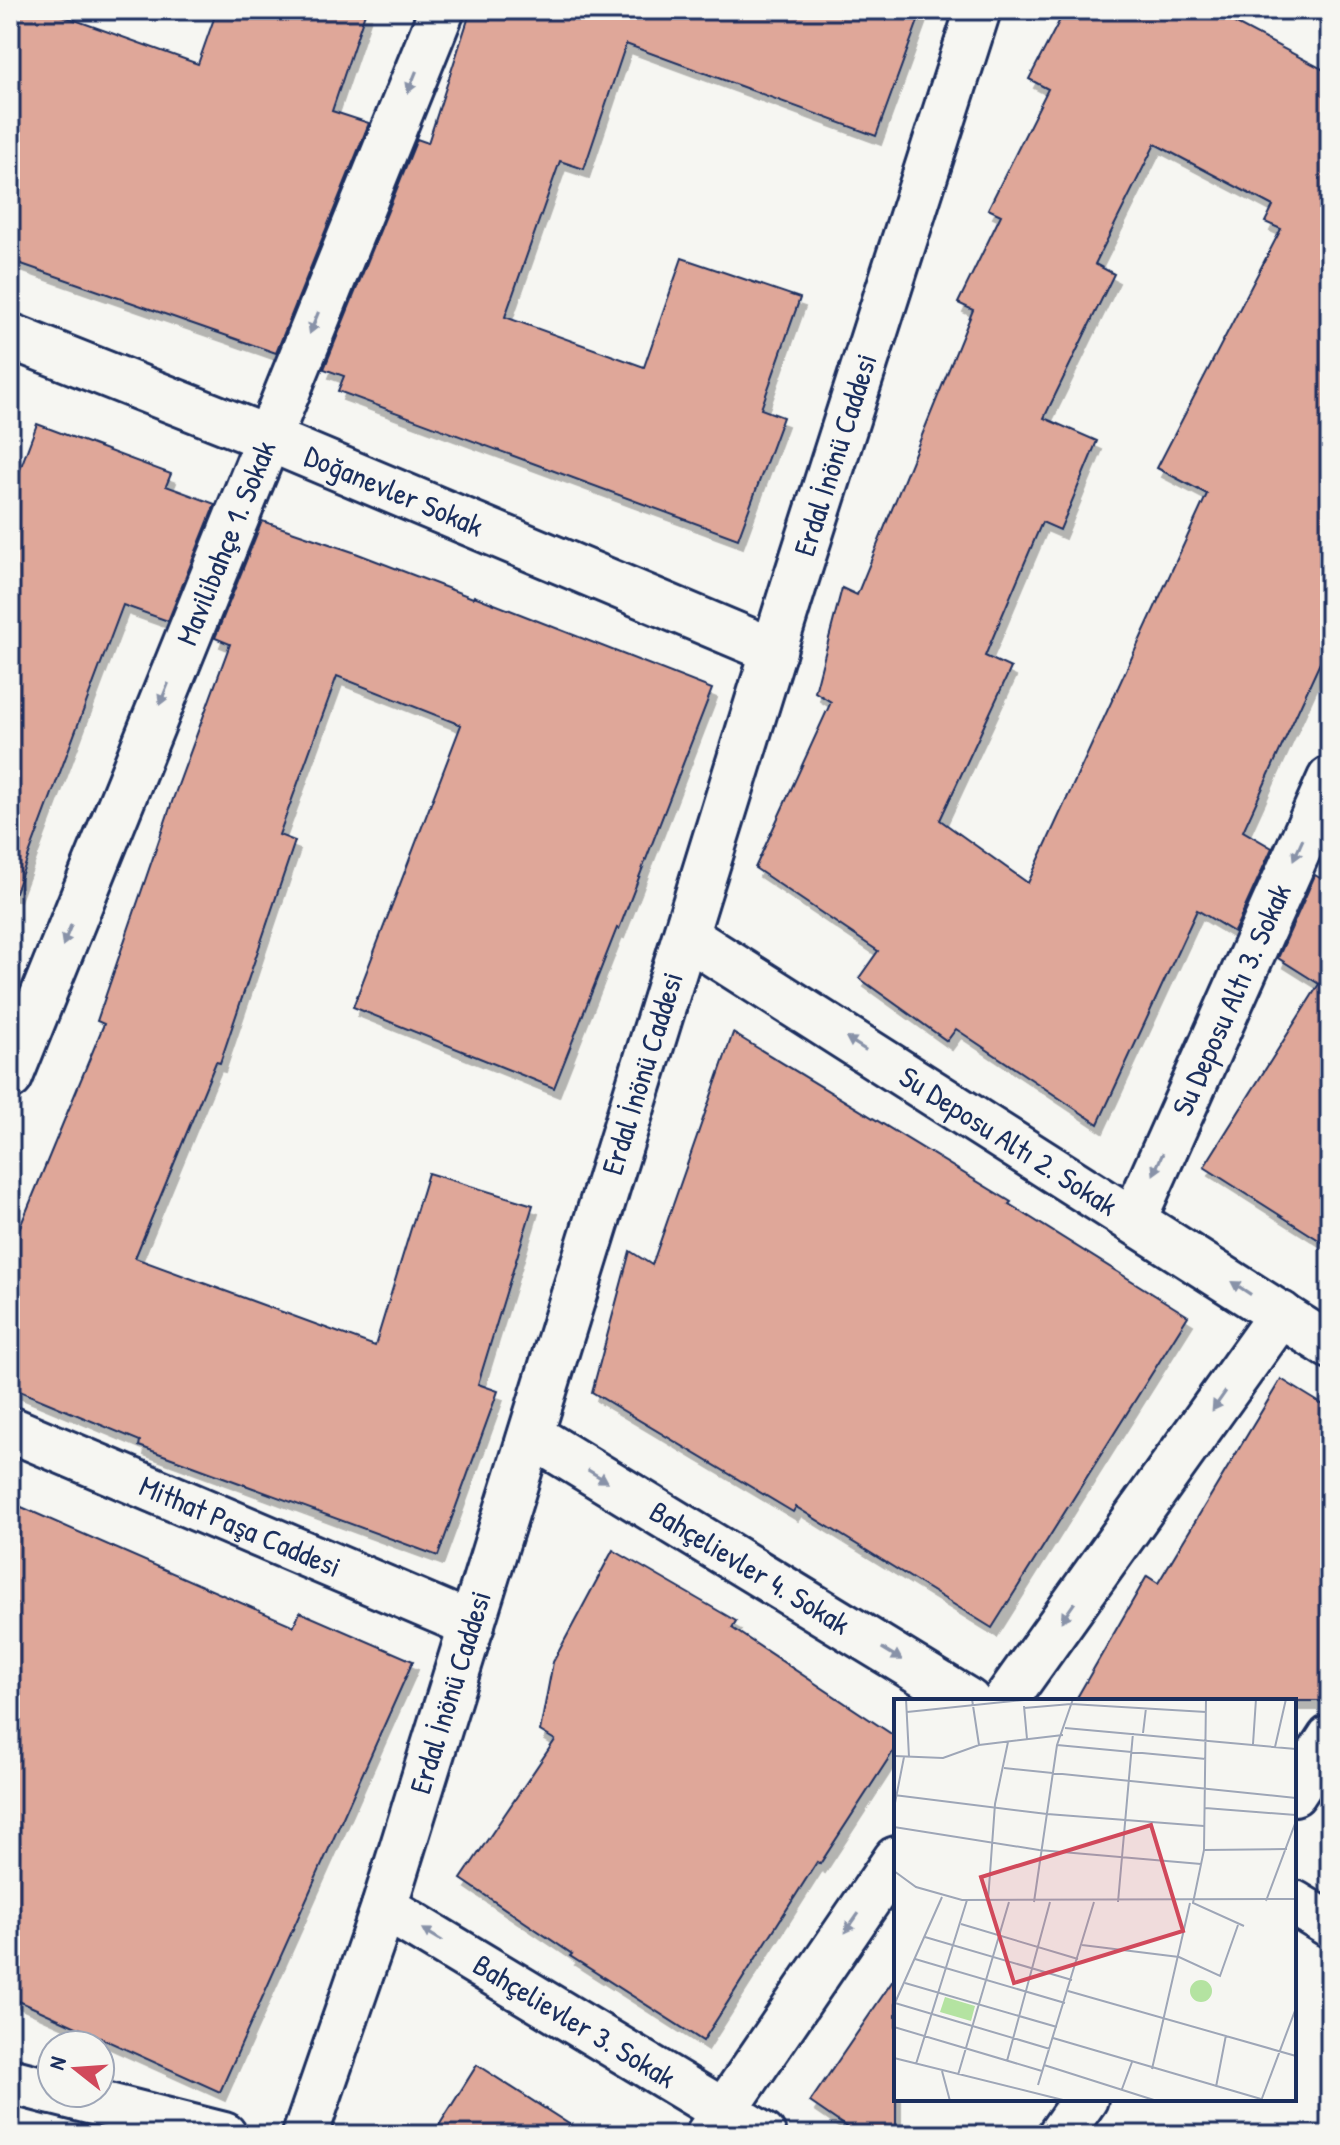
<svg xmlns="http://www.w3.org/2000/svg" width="1340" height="2145" viewBox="0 0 1340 2145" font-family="'Patrick Hand',sans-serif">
	<defs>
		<filter id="shadow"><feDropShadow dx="5" dy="9" stdDeviation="0" flood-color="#0004"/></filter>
	</defs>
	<rect width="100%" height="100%" fill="#f6f6f2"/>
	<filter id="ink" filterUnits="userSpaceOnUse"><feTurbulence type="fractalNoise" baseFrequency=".0125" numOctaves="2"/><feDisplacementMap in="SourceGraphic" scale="16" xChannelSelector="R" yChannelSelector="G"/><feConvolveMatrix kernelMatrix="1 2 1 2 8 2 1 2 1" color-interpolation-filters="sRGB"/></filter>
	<g filter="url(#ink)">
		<!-- building -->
		<g fill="#dfa799" stroke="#1b2f5e" stroke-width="2" fill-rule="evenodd" filter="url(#shadow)">
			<polygon points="10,10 47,10 198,64 217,10 366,10 332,111 369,123 276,353 10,260"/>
			<polygon points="471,10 922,10 876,136 626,44 584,169 560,161 505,317 644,367 682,258 800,298 761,409 783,417 738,539 338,391 344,376 324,369 417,139 428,143"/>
			<path d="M 1065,10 L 1210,10 L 1330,73 L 1330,641 L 1243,831 L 1272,848 L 1234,932 L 1197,910 L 1098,1124 L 956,1029 L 947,1041 L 859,978 L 878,951 L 755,868 L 831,702 L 815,692 L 842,588 L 857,595 L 973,310 L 958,303 L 1001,215 L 988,209 L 1048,89 L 1029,79 ZM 1155,144 L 1273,206 L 1265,222 L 1281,229 L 1157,468 L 1207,494 L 1028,883 L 940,820 L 1011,668 L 985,656 L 1042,522 L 1060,530 L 1097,441 L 1044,418 L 1114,274 L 1095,264 Z"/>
			<polygon points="37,424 171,474 166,486 215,504 168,621 123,605 15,892 10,892 10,496"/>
			<polygon points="262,521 353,552 473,598 474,596 712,689 619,929 617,928 554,1088 353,1007 461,725 337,676 279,835 295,841 220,1063 216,1062 135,1258 375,1346 428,1173 533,1205 478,1384 498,1391 438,1556 139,1446 140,1441 10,1387 10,1251 104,1024 97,1021 173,799 230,644 215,638"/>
			<polygon points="1315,875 1330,884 1330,1247 1204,1167 1319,984 1278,958"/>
			<polygon points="733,1033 1011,1202 1009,1204 1188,1316 992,1628 796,1507 793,1512 592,1392 630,1251 652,1265"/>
			<polygon points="1281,1379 1330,1409 1330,1701 1075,1701 1147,1576 1158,1583"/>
			<polygon points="10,1502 294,1626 300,1612 413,1661 220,2092 10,1997"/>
			<polygon points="613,1550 736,1621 732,1628 896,1737 896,1747 820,1864 817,1862 703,2041 570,1956 572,1954 461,1879 555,1740 540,1731 553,1662"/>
			<polygon points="896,1976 896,2135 858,2135 810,2102"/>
			<polygon points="477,2065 586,2135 433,2135"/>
		</g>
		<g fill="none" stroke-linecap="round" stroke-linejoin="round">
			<defs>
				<g id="street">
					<path id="s1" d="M 10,336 L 267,438 L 774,651"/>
					<path id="s2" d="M 686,936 L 1330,1346"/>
					<path id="s3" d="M 10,1077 L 442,10"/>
					<path id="s4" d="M 1134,1219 L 1330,779"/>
					<path id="s5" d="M 531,1435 L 968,1701"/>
					<polyline points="1005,1701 1281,1314"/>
					<polyline points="1294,1793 1330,1738"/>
					<polyline points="1294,1903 1330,1925"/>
					<path id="s6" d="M 384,1907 L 763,2135"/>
					<polyline points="10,2081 52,2092"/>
					<polyline points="57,2093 224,2135"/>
					<polyline points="708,2135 896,1859"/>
					<polyline points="1060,2135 1085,2099"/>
				</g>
				<g id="secondary">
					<path id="s7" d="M 10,1429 L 472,1625"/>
					<path id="s8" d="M 305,2135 L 384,1907 L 793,588 L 978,10"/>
				</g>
			</defs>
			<!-- street casing -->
			<use href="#street" stroke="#1b2f5e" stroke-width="50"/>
			<!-- secondary casing -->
			<use href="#secondary" stroke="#1b2f5e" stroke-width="50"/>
			<!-- street -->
			<use href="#street" stroke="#f6f6f2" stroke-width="44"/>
			<!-- secondary -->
			<use href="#secondary" stroke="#f6f6f2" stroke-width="44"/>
		</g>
		<!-- one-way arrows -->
		<defs><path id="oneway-solid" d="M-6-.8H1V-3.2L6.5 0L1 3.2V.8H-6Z" transform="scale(2)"/></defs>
		<g fill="#8892a8">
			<use href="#oneway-solid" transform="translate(412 82) rotate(112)"/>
			<use href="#oneway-solid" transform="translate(314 323) rotate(112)"/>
			<use href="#oneway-solid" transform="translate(164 694) rotate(112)"/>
			<use href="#oneway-solid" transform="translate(1298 850) rotate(114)"/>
			<use href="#oneway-solid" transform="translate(67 935) rotate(112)"/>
			<use href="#oneway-solid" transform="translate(856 1044) rotate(-148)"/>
			<use href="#oneway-solid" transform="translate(1158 1164) rotate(114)"/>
			<use href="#oneway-solid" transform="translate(1241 1288) rotate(-147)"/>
			<use href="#oneway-solid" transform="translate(1219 1401) rotate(125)"/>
			<use href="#oneway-solid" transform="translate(598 1476) rotate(31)"/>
			<use href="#oneway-solid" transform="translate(1068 1612) rotate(125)"/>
			<use href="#oneway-solid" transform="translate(892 1654) rotate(31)"/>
			<use href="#oneway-solid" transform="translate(852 1923) rotate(125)"/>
			<use href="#oneway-solid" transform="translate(432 1935) rotate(-149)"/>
		</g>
	</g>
	<g text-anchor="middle" stroke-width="7" stroke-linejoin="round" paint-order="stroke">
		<!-- street labels -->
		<g font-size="30" fill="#1b2f5e" stroke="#f6f6f2">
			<text dy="10" stroke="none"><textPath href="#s8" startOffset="1762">Erdal İnönü Caddesi</textPath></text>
			<text dy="10" stroke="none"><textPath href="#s1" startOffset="414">Doğanevler Sokak</textPath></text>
			<text dy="10" stroke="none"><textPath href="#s3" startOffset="576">Mavilibahçe 1. Sokak</textPath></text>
			<text dy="10" stroke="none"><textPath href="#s4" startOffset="240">Su Deposu Altı 3. Sokak</textPath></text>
			<text dy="10" stroke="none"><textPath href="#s8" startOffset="1114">Erdal İnönü Caddesi</textPath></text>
			<text dy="10" stroke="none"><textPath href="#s2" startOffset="382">Su Deposu Altı 2. Sokak</textPath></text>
			<text dy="10" stroke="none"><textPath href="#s7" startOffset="250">Mithat Paşa Caddesi</textPath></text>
			<text dy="10" stroke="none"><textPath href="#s5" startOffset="256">Bahçelievler 4. Sokak</textPath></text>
			<text dy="10" stroke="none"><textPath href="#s8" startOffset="466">Erdal İnönü Caddesi</textPath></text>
			<text dy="10" stroke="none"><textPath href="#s6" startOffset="222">Bahçelievler 3. Sokak</textPath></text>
		</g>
	</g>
	<!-- overview -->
	<g transform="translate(894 1699)">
		<rect width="402" height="402" fill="#f6f6f2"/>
		<path d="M296 292a11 11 0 1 1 22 0a11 11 0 1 1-22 0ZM 51,298 L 81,307 L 77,322 L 46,313 Z" fill="#b4e3a1"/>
		<path fill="none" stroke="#9ea6b7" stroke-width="2" d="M 12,0 L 15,58M 78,0 L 85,46M 312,0 L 310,151 L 299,204 L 350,227M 130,7 L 133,40M 130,9 L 177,5 L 312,13M 13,13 L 130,1M 171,29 L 402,50M 249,34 L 252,9M 359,45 L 362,0M 163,46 L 312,60M 381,48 L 392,0M 0,57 L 49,59 L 85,46 L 169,36M 110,69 L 402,99M 0,96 L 153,115 L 310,127M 0,109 L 10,58M 311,109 L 402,116M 0,128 L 145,151 L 307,165M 310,151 L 393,150M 0,172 L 22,188 L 68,201 L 402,200M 94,202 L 101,105 L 114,43M 372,202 L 402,122M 140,203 L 163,46 L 179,0M 224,203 L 239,34M 67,225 L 184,260M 31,238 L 178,281M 188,246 L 285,258 L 326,277 L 344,226M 21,260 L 171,304M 11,284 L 163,328M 174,292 L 402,357M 1,304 L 156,350M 0,306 L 48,198M 0,328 L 148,372M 159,339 L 367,400M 0,359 L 173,402M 113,362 L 156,203M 22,365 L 73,201M 150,366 L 263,402M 258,370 L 296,204M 48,372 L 56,402M 64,376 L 115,203M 144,386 L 200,203M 322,388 L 332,336M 228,390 L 238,363M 367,402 L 402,309"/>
		<path fill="#d1495b" fill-opacity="0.15" stroke="#d1495b" stroke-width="4" d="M 257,126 L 289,232 L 120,284 L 87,178 Z"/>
		<rect width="402" height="402" fill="none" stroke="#1b2f5e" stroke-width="4"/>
	</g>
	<!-- margin -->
	<rect width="1340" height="2145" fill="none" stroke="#f6f6f2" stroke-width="40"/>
	<rect x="20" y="20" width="1300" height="2105" fill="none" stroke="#1b2f5e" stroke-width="3" filter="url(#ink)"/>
	<!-- north arrow -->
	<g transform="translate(76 2069) rotate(287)"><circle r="38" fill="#f6f6f2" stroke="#9ea6b7" stroke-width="2"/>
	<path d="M0-6L14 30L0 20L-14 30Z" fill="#d1495b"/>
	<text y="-12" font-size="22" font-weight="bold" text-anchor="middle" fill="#1b2f5e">N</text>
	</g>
</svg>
